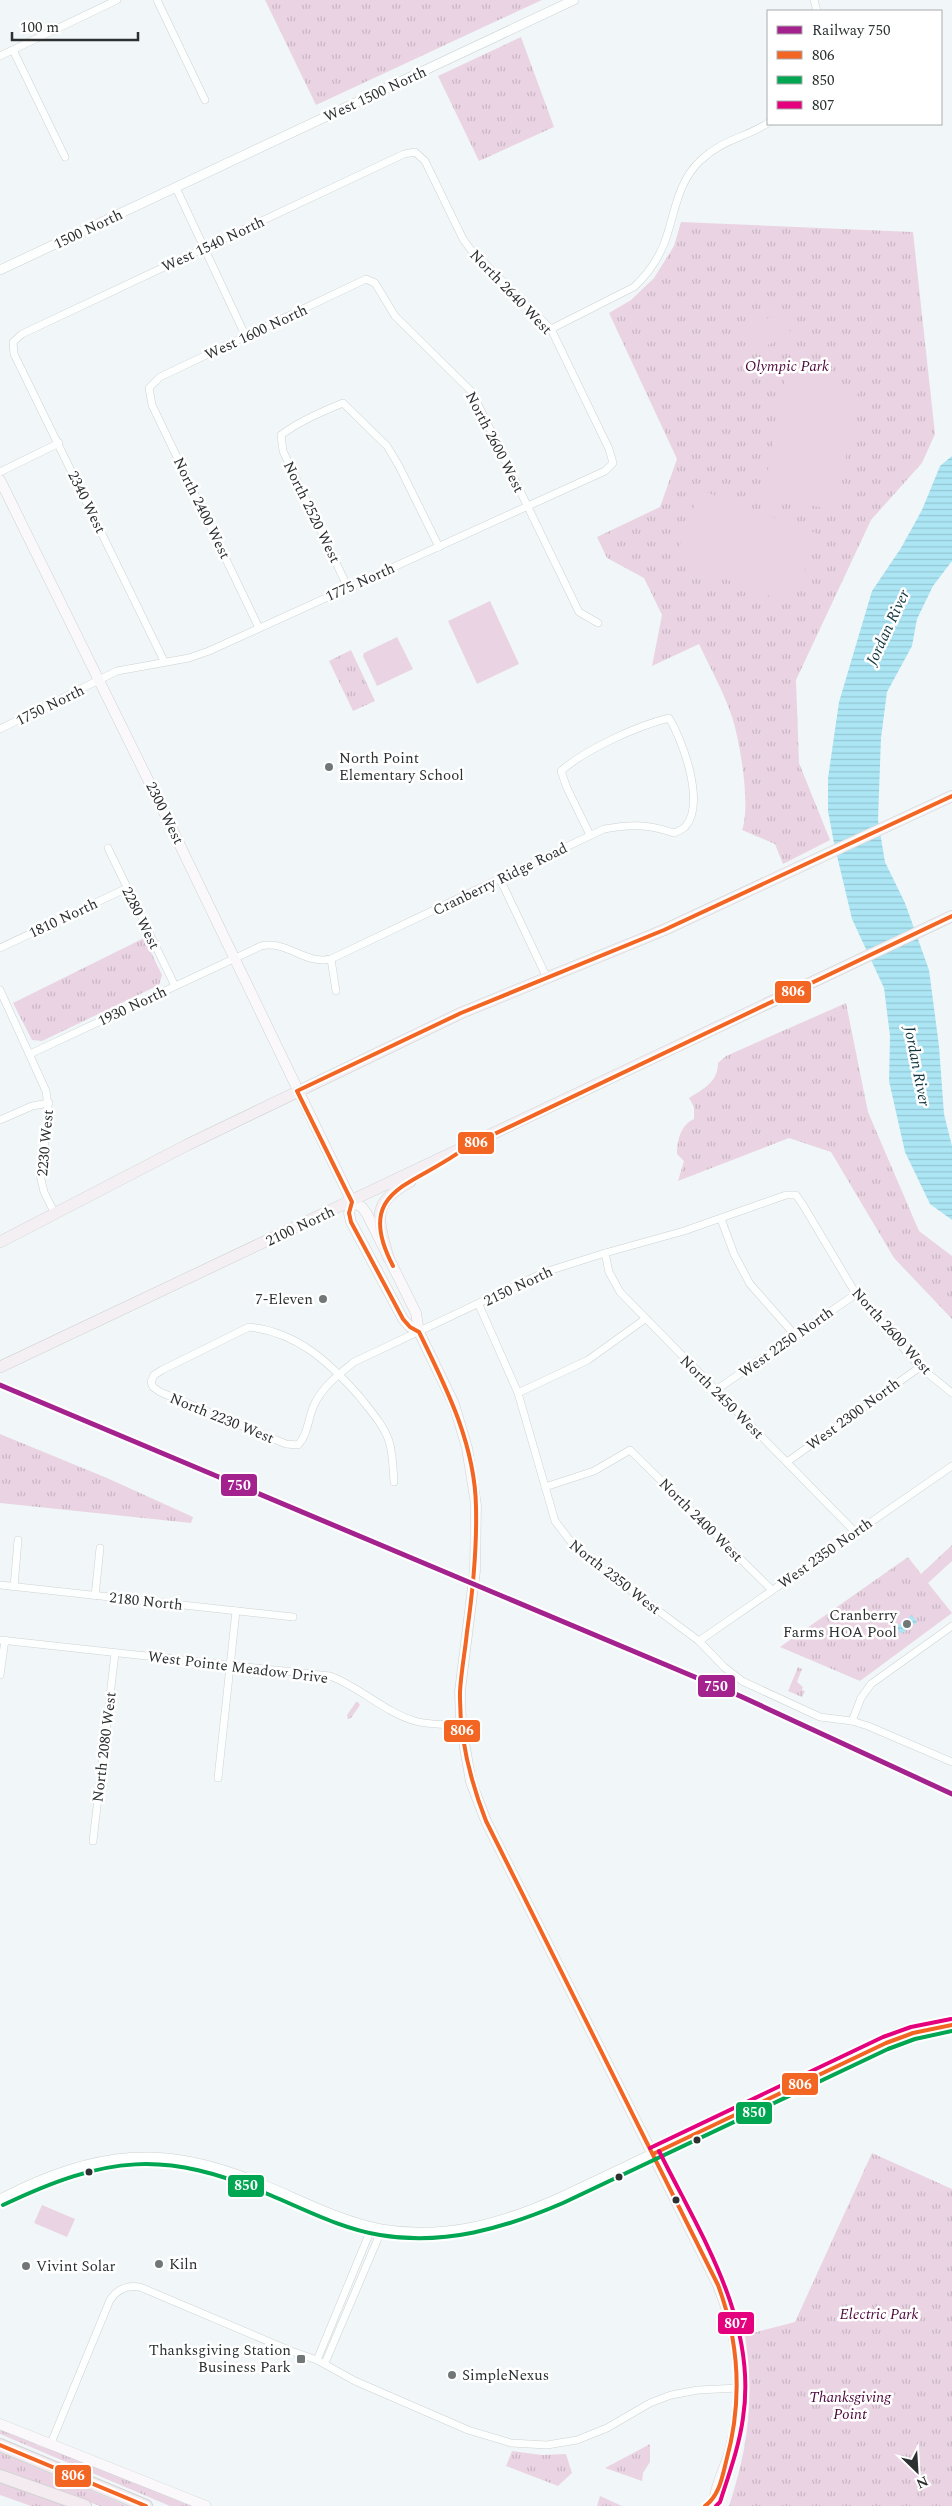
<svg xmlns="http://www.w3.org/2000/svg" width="952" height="2506" viewBox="0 0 952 2506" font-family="Spectral,serif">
	<defs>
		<pattern id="grass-tufts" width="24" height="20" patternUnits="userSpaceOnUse" patternTransform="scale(1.25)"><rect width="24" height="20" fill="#ead4e3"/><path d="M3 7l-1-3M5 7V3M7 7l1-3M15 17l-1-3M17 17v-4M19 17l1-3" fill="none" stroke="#c9b6c3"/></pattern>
		<pattern id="water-rules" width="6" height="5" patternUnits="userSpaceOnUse" patternTransform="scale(1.25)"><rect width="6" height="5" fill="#ace6f5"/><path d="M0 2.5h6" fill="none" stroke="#94c6d2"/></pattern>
	</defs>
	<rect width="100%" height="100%" fill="#f1f7f8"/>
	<!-- grass -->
	<g fill="url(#grass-tufts)">
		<polygon points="265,0 542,0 316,105"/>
		<polygon points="521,37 554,127 479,161 438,76"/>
		<path d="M 681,222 L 913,232 L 935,434 L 922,463 L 871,520 L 796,680 L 799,763 L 830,840 L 783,864 L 775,844 L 742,830 C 751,807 740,741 732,717 C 724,692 710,668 699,644 L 652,666 L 662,615 L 644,578 L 607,558 L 597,537 L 660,507 L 677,459 L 609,313 L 631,300 L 654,278 L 674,246 Z"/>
		<polygon points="351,650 375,701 353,711 329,661"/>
		<polygon points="144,938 162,975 159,985 42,1041 32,1040 13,1003"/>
		<path d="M 846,1003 L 868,1112 L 919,1231 L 952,1256 L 952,1319 L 894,1258 L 831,1152 L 789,1138 L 678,1181 L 684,1161 L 677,1154 C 677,1139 681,1125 694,1119 L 694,1107 L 689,1098 C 703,1089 718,1082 718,1063 L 726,1056 Z"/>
		<polygon points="0,1434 107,1478 193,1517 191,1523 0,1503"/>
		<polygon points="952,1545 952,1561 928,1583 952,1613 860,1681 780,1647 908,1557 921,1574"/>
		<polygon points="798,1667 802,1669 797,1682 803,1687 802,1690 805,1691 802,1697 788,1691"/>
		<polygon points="356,1702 358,1702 360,1705 351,1718 348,1719 347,1715"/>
		<path d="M 872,2153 L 952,2189 L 952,2506 L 729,2506 C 749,2445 754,2399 745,2335 L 795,2322 Z"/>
		<polygon points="0,2430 37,2443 36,2445 71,2456 191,2506 170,2506 0,2434"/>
		<polygon points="650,2444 650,2462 643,2473 642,2481 605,2468"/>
		<polygon points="512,2451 542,2455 566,2454 572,2473 558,2486 506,2466"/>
		<polygon points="0,2452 127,2506 100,2506 0,2470"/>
		<polygon points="0,2482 74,2506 31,2506 0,2495"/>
		<polygon points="600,2496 622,2506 597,2506"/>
	</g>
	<!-- pitch -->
	<g fill="#ead4e3">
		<polygon points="780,312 791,333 758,350 747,329"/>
		<polygon points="786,373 859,387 836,510 763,497"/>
		<polygon points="700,490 818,534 792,604 674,560"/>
		<polygon points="490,601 519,664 477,684 448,621"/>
		<polygon points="397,637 413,669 377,686 363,656 364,653"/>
		<polygon points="42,2205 75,2219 67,2237 34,2223"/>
	</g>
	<!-- water -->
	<g fill="url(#water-rules)">
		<polygon points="952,456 952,561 933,586 917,619 912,646 887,692 881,738 878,820 885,862 905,903 929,970 939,1046 944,1114 952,1146 952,1220 930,1204 905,1152 889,1081 890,1036 884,988 852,919 834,843 828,811 828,778 839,702 872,591 901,548 922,510 940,466"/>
		<polygon points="912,1615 917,1622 901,1634 896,1627"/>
	</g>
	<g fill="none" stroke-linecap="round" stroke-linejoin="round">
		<defs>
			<g id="minor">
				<polyline points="157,0 205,100"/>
				<polyline points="814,0 817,11"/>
				<polyline points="13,50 65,157"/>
				<polyline points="0,56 117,0"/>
				<polyline points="176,188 246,337"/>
				<path d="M 551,329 L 634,287 C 650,272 662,254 668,232 C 676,206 680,179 701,160 C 723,139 745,138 768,123"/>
				<polyline points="0,472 59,443"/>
				<path d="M 348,588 L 283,451 L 281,435 C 300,421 321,412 343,403 L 387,446 L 399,466 L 439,547"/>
				<polyline points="259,628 152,405 149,388 160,377 366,279 375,283 395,316 472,392 579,612 598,623"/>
				<polyline points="0,729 117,671 189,658 209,651 605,471 613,463 609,449 551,329 471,250 463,239 425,161 415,152 404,154 22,334 13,342 14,354 164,661"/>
				<polyline points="108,848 175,986"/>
				<polyline points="500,879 547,978"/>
				<polyline points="0,948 127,888"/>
				<polyline points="331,959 336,991"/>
				<polyline points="0,990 46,1091 49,1115 40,1175 44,1192 55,1214"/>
				<path d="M 30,1054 L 261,946 C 288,940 304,965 331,959 L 604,829 C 632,824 647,824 674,833 C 678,831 682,830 685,827 C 706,804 683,741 669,718 C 637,726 586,749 561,771 L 567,788 L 590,835"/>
				<polyline points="0,1120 32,1106 49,1103"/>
				<polyline points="721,1219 734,1254 750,1284 795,1335"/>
				<polyline points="605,1253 609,1272 620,1292 855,1532"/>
				<polyline points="479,1305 518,1393 555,1521 578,1551 699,1641 724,1667 742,1681 820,1717 852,1721 868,1726 952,1762"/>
				<polyline points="716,1390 856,1294"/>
				<polyline points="518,1393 588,1360 645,1319"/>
				<polyline points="787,1462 920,1367"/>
				<path d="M 394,1482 C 393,1469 393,1454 389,1441 C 383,1424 370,1410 359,1396 C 329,1362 297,1332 249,1327 L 162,1370 L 154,1375 L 151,1382 L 153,1387 L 160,1392 L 286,1444 L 298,1445 C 308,1435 308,1418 314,1405 C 322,1387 339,1374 354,1362 L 545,1272 L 605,1253 L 684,1231 L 786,1195 L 796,1195 L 803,1205 L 856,1294 L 920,1367 L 952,1393"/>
				<polyline points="545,1487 594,1471 630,1450 772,1590"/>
				<polyline points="0,1585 293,1617"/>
				<polyline points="14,1587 18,1540"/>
				<polyline points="95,1596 100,1548"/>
				<path d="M 0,1640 L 330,1676 C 360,1687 384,1712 415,1721 C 430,1725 446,1725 461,1725"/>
				<polyline points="699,1641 952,1466"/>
				<polyline points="0,1675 5,1640"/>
				<polyline points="852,1721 861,1698 871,1684 952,1626"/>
				<polyline points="218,1778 236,1611"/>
				<polyline points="93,1841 115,1653"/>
				<polyline points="317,2360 372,2227"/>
				<polyline points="325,2363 382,2229"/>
				<path d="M 51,2443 L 110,2300 C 117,2289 127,2285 140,2287 L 291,2351 L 317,2360 L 355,2381 L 468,2430 L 511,2443 L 547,2445 L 577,2440 L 607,2428 L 650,2403 L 671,2395 L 698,2390 L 739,2388"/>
			</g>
			<g id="tertiary">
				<polyline points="0,270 574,0"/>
				<path d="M 0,2199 C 97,2150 163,2142 264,2185 C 303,2201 340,2221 381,2229 C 445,2240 503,2223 561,2197 L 886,2043 L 913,2033 L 952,2025"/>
			</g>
			<g id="secondary">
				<polyline points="0,480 161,806 352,1202 349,1213 351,1222 403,1319 410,1327 419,1332"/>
				<path d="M 352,1202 L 362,1207 L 367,1214 L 416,1313 L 419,1332 L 454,1404 L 467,1448 L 476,1505 L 475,1571 L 460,1691 L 461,1725 L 471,1782 L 486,1821 L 718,2285 C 740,2340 745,2393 730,2451 C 725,2468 714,2488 714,2506"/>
				<polyline points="0,2424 206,2506"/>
			</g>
			<g id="trunk">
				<polyline points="0,1242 187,1145 461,1013 664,930 952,796"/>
				<path d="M 388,1257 C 378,1220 370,1202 410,1182"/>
				<polyline points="0,1367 952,916"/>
			</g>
			<g id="motorway">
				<polyline points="0,2445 146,2506"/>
				<polyline points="0,2476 85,2506"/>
			</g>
		</defs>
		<!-- minor casing -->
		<use href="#minor" stroke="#ced2d3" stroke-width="8"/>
		<!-- tertiary casing -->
		<use href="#tertiary" stroke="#ced2d3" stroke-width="10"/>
		<!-- secondary casing -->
		<use href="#secondary" stroke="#ced2d3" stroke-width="11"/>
		<!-- trunk casing -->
		<use href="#trunk" stroke="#d0d2d3" stroke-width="12"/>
		<!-- motorway casing -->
		<use href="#motorway" stroke="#d0d2d3" stroke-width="14"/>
		<!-- minor -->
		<use href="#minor" stroke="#fdfefe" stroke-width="7"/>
		<!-- tertiary -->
		<use href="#tertiary" stroke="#fdfefe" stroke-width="9"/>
		<!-- secondary -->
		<use href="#secondary" stroke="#faf8fa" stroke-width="10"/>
		<!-- trunk -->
		<use href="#trunk" stroke="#f4eff2" stroke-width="11"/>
		<!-- motorway -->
		<use href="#motorway" stroke="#f3ebf0" stroke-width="12"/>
		<defs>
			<g id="bus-1">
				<path d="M 393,1266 C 352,1188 416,1186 465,1148 L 952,916"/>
				<polyline points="653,2154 886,2043 913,2033 952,2025"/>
				<polyline points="0,2445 146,2506"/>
				<path d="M 705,2506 C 719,2496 722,2478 726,2462 C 743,2401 740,2344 718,2285 L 486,1821 C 470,1780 459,1737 460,1692 C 461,1672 465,1652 467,1632 C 473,1590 477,1549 476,1507 C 475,1444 446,1387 419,1332 L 410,1327 L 403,1319 L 351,1222 L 349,1213 L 352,1202 L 297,1091 L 461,1013 L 664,930 L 952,796"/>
			</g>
			<path id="bus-2" d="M 3,2205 C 106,2156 164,2149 270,2195 C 306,2210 342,2229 380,2235 C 444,2246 505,2228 563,2203 L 888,2049 L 915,2039 L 952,2031"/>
			<g id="bus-3">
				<polyline points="650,2148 883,2037 911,2027 951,2019"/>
				<path d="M 659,2151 C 700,2234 758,2321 743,2418 C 739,2447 729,2474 720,2502 L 716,2506"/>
			</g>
		</defs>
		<!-- bus-1 casing -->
		<use href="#bus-1" stroke="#fff" stroke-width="8"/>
		<!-- bus-2 casing -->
		<use href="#bus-2" stroke="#fff" stroke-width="8"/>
		<!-- bus-3 casing -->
		<use href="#bus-3" stroke="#fff" stroke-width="8"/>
		<!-- bus-1 -->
		<use href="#bus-1" stroke="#f26522" stroke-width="4"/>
		<!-- bus-2 -->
		<use href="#bus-2" stroke="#00a651" stroke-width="4"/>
		<!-- bus-3 -->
		<use href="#bus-3" stroke="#e5007d" stroke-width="4"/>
		<defs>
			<polyline id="rail-1" points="0,1385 740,1696 952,1794"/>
		</defs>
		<!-- rail-1 casing -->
		<use href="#rail-1" stroke="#fff" stroke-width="9"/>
		<!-- rail-1 -->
		<use href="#rail-1" stroke="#a4228e" stroke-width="5"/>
	</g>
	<!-- markers -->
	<g fill="#717677" stroke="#fff" stroke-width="2">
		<circle cx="329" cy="767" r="5"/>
		<circle cx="323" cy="1299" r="5"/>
		<circle cx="907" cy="1624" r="5"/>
		<circle cx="159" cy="2264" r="5"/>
		<circle cx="26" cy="2266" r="5"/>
		<rect x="296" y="2354" width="10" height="10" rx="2.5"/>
		<circle cx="452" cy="2375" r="5"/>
	</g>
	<g fill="#2c3031" stroke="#fff" stroke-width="2">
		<circle cx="697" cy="2140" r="4.5"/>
		<circle cx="89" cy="2172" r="4.5"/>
		<circle cx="619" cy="2177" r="4.5"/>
		<circle cx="676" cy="2200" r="4.5"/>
	</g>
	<g text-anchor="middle" stroke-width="5" stroke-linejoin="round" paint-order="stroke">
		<!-- street labels -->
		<g font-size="15" fill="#2c3031" stroke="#fff">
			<text transform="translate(375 94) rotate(-25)" y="5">West 1500 North</text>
			<text transform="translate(88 229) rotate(-25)" y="5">1500 North</text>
			<text transform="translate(213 244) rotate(-25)" y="5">West 1540 North</text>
			<text transform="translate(511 292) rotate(46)" y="5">North 2640 West</text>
			<text transform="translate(256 332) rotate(-25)" y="5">West 1600 North</text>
			<text transform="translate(495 442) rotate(63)" y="5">North 2600 West</text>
			<text transform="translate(87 502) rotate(64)" y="5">2340 West</text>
			<text transform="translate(202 508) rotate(64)" y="5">North 2400 West</text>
			<text transform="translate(312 512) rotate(64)" y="5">North 2520 West</text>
			<text transform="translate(360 582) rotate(-24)" y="5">1775 North</text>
			<text transform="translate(50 705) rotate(-26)" y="5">1750 North</text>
			<text transform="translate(165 813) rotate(64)" y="5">2300 West</text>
			<text transform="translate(500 879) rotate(-26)" y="5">Cranberry Ridge Road</text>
			<text transform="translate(63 918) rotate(-25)" y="5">1810 North</text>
			<text transform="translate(141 918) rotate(64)" y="5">2280 West</text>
			<text transform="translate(132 1006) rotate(-25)" y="5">1930 North</text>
			<text transform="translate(45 1143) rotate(-85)" y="5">2230 West</text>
			<text transform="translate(300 1226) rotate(-25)" y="5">2100 North</text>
			<text transform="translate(518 1286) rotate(-25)" y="5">2150 North</text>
			<text transform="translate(892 1331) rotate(48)" y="5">North 2600 West</text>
			<text transform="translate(786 1342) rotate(-35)" y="5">West 2250 North</text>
			<text transform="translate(722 1397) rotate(45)" y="5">North 2450 West</text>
			<text transform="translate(853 1414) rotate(-36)" y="5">West 2300 North</text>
			<text transform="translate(222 1418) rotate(22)" y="5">North 2230 West</text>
			<text transform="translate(701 1520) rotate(45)" y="5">North 2400 West</text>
			<text transform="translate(825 1553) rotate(-35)" y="5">West 2350 North</text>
			<text transform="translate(615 1577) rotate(38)" y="5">North 2350 West</text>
			<text transform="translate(146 1601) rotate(6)" y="5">2180 North</text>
			<text transform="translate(238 1667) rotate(7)" y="5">West Pointe Meadow Drive</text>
			<text transform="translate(104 1747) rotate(-83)" y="5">North 2080 West</text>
		</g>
		<!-- park labels -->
		<g font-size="15" font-style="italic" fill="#4d073a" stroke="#fff">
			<text x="787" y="371">Olympic Park</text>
			<text x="879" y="2319">Electric Park</text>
			<text x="850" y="2402">Thanksgiving<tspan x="850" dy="17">Point</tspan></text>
		</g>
		<!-- poi labels -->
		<g font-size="15" fill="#2c3031" stroke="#fff" text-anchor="start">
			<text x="339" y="763">North Point<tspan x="339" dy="17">Elementary School</tspan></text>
			<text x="313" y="1304" text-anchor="end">7-Eleven</text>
			<text x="897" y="1620" text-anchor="end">Cranberry<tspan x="897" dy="17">Farms HOA Pool</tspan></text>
			<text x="169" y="2269">Kiln</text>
			<text x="36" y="2271">Vivint Solar</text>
			<text x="291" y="2355" text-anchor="end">Thanksgiving Station<tspan x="291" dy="17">Business Park</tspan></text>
			<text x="462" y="2380">SimpleNexus</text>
		</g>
		<!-- water labels -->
		<g font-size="16" font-style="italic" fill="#103640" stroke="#fff">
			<text transform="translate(887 627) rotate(-65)" y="6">Jordan River</text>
			<text transform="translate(918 1066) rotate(79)" y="6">Jordan River</text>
		</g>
	</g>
	<g stroke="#fff" stroke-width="2">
		<rect x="774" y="980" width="38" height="24" rx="5" fill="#f26522"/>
		<rect x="457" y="1131" width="38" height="24" rx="5" fill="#f26522"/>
		<rect x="220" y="1473" width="38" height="24" rx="5" fill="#a4228e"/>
		<rect x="697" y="1674" width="39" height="24" rx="5" fill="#a4228e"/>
		<rect x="443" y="1719" width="38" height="24" rx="5" fill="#f26522"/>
		<rect x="781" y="2072" width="38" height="24" rx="5" fill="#f26522"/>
		<rect x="735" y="2101" width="38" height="24" rx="5" fill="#00a651"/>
		<rect x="227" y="2174" width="38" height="24" rx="5" fill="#00a651"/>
		<rect x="717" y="2311" width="38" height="24" rx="5" fill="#e5007d"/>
		<rect x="54" y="2464" width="38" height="24" rx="5" fill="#f26522"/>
	</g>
	<g font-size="14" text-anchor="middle" font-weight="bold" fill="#fff">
		<text x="793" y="996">806</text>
		<text x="476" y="1147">806</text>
		<text x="239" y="1490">750</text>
		<text x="716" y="1691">750</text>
		<text x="462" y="1735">806</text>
		<text x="800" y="2089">806</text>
		<text x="754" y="2117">850</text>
		<text x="246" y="2190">850</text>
		<text x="736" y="2328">807</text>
		<text x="73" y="2480">806</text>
	</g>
	<!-- legend -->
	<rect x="767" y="10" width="175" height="115" fill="#ffffff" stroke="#abacad"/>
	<rect x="777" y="26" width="25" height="8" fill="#a4228e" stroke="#abacad"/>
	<text x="812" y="35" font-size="15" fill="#2c3031">Railway 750</text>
	<rect x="777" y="51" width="25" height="8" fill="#f26522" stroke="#abacad"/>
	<text x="812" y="60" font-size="15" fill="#2c3031">806</text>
	<rect x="777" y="76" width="25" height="8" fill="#00a651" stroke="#abacad"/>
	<text x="812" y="85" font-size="15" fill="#2c3031">850</text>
	<rect x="777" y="101" width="25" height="8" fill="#e5007d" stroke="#abacad"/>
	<text x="812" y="110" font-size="15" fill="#2c3031">807</text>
	<!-- north arrow -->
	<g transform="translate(917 2471) rotate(155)" stroke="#ffffff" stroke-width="4" paint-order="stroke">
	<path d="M0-4L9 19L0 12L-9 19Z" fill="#2c3031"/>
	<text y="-8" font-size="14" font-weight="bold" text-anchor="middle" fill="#2c3031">N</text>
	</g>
	<!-- scale -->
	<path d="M12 32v8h126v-8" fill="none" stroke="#2c3031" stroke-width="2.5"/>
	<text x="20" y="32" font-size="15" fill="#2c3031" stroke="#ffffff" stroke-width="4" paint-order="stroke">100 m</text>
</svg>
